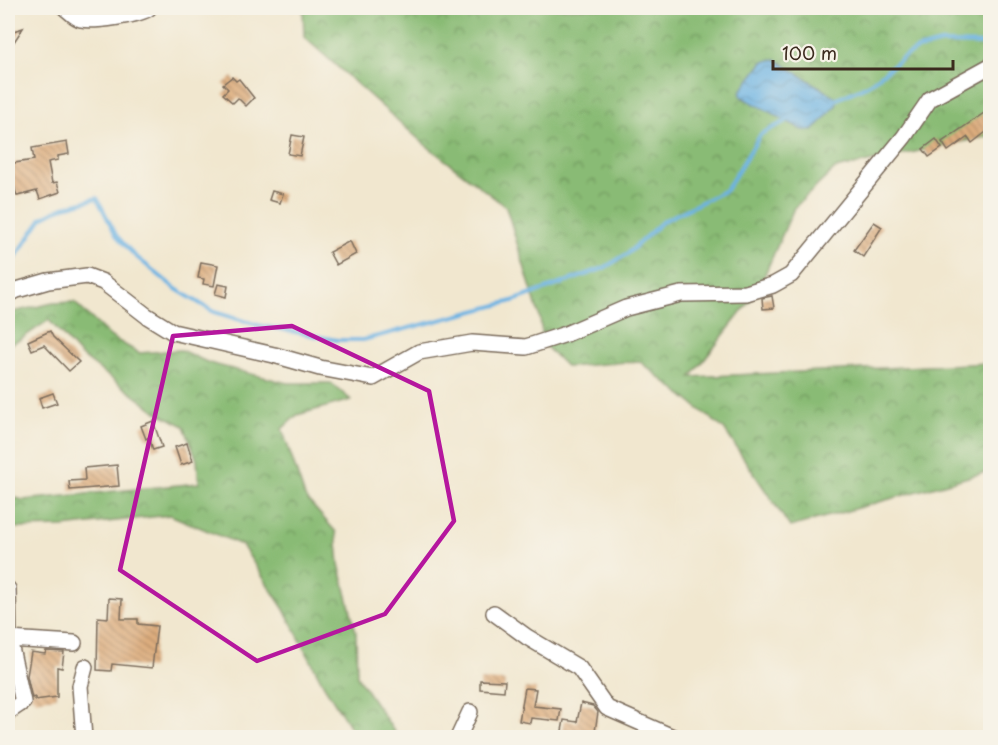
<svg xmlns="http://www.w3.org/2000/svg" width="998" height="745" viewBox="0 0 998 745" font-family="'Playpen Sans',sans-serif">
	<defs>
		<pattern id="forest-crowns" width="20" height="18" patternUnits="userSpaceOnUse" patternTransform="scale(1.5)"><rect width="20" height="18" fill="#89bb74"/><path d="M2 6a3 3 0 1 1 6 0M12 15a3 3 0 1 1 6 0" fill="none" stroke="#71985f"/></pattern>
		<pattern id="water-waves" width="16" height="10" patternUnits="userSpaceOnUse" patternTransform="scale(1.5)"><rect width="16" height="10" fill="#6cb3e3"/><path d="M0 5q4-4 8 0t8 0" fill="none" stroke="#5a92b7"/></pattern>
		<pattern id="building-back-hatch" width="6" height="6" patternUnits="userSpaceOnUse" patternTransform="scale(1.5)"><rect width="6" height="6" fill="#ddad7e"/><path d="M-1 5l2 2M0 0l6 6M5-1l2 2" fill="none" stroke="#b48d67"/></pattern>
	</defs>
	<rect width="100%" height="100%" fill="#f7f3e8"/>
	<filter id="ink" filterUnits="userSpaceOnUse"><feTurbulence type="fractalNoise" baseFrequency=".0167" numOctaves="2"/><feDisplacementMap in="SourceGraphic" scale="12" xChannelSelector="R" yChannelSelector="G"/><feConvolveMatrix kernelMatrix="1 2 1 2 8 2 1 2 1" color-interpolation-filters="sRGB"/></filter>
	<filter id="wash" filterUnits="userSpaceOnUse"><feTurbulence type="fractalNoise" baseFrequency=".008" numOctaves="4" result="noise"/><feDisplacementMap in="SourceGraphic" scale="24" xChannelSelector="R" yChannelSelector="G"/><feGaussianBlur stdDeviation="1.35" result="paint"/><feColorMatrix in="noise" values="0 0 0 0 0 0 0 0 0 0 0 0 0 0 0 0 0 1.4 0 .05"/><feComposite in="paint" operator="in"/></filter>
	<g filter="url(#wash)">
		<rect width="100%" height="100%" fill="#f1e7cf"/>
		<!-- forest -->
		<g fill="url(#forest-crowns)" stroke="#627249" stroke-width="1.5">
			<polygon points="303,8 990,8 990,136 835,169 794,208 757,292 691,377 990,363 990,471 790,527 724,429 639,361 567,367 543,344 540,318 506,207 423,143 304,37"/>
			<polygon points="74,302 111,337 139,353 181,350 209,363 287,383 331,383 351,400 297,415 282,429 305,497 336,532 339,564 356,632 357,676 398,737 360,737 351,729 323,684 285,611 242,545 170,515 62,527 18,528 8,525 8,496 23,500 199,483 197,460 184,426 157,412 80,355 49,320 21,339 8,345 8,313 53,303"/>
		</g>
		<!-- water -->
		<polygon fill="url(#water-waves)" stroke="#546e80" stroke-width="1.5" points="775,59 835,97 837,104 813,131 803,130 742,97 740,92 763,62"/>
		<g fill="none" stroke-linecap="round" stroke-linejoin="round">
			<!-- stream -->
			<g stroke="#6cb3e3" stroke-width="4">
				<polyline points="833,101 868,85 906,55 918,49 941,43 990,44"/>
				<polyline points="8,262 13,261 42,218 61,208 97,198 116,235 134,255 176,289 214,312 258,325 337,340 363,340 513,301 604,268 627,254 663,221 726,190 761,134 788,120"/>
			</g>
		</g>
		<g id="blocks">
			<!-- building -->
			<g fill="url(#building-back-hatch)">
				<polygon points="23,28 8,51 8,33"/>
				<polygon points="232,77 236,81 239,79 254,98 246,106 238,98 233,103 223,94 228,89 223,84"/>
				<polygon points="984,113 990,122 990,129 972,143 968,137 948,151 942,142"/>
				<polygon points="292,135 304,137 300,156 288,154"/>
				<polygon points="936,139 942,148 929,157 923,149"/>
				<polygon points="67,142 69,154 58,156 58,160 48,162 52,183 57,182 60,192 40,199 37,191 17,196 11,177 8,178 8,164 34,160 32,148"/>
				<polygon points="272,191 283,194 280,203 269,200"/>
				<polygon points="874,222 882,227 863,257 854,250"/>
				<polygon points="350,241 356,254 336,265 329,252"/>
				<polygon points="201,262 218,265 214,286 203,284 204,279 198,278"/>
				<polygon points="218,284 228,286 226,297 215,294"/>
				<polygon points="772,296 774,308 763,309 762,298"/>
				<polygon points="50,331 53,337 79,362 69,371 44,345 32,350 28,341"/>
				<polygon points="53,393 57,403 42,408 39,398"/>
				<polygon points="153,421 162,447 153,450 149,437 146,439 141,426"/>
				<polygon points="187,443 193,461 181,465 175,447"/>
				<polygon points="117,465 119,486 70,490 69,481 85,480 84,468"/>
				<polygon points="109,598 122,599 121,619 138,619 138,624 157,626 152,668 112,664 111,671 97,670 98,617 108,618"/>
				<polygon points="46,651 64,652 62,668 57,667 57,697 35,700 35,697 32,698 27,676 31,652 45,654"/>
				<polygon points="480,680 505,681 504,691 480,689"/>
				<polygon points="525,688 536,689 533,706 561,709 559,721 531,718 530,723 519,721"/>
				<polygon points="581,703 593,706 598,712 594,738 561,736 564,720 577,722"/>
			</g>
		</g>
	</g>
	<g filter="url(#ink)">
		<use href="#blocks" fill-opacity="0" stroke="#7b6c5c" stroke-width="1.5"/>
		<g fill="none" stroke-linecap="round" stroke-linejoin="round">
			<defs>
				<g id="minor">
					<path d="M 65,8 C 70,11 75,18 81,19 C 93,22 141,15 149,8"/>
					<polyline points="8,295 17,290 48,281 87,276 103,282 147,316 173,332 274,355 320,368 373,378 419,352 472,343 526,347 566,334 626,308 681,294 746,293 773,285 791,275 904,137 930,99 990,66"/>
					<polyline points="494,613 527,637 579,668 607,708 675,738"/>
					<polyline points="8,639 74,643"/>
					<polyline points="8,712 23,702 9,639 8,589"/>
					<polyline points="84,738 80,686 85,667"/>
					<polyline points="458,738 470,712"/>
				</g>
			</defs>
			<!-- minor casing -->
			<use href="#minor" stroke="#7b6c5c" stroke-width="18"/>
			<!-- minor -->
			<use href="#minor" stroke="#fff" stroke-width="15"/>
		</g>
	</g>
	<!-- marked area -->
	<path fill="none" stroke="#b5179e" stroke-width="4.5" stroke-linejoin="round" d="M 292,326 L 429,391 L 454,521 L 385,614 L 257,661 L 120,570 L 173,336 Z"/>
	<!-- margin -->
	<rect width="998" height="745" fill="none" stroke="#f7f3e8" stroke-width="30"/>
	<!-- scale -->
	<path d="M773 60v9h180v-9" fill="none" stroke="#3b2a1e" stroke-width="3"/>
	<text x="782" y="60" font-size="18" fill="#3b2a1e" stroke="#f7f3e8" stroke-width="4.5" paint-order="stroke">100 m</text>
</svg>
